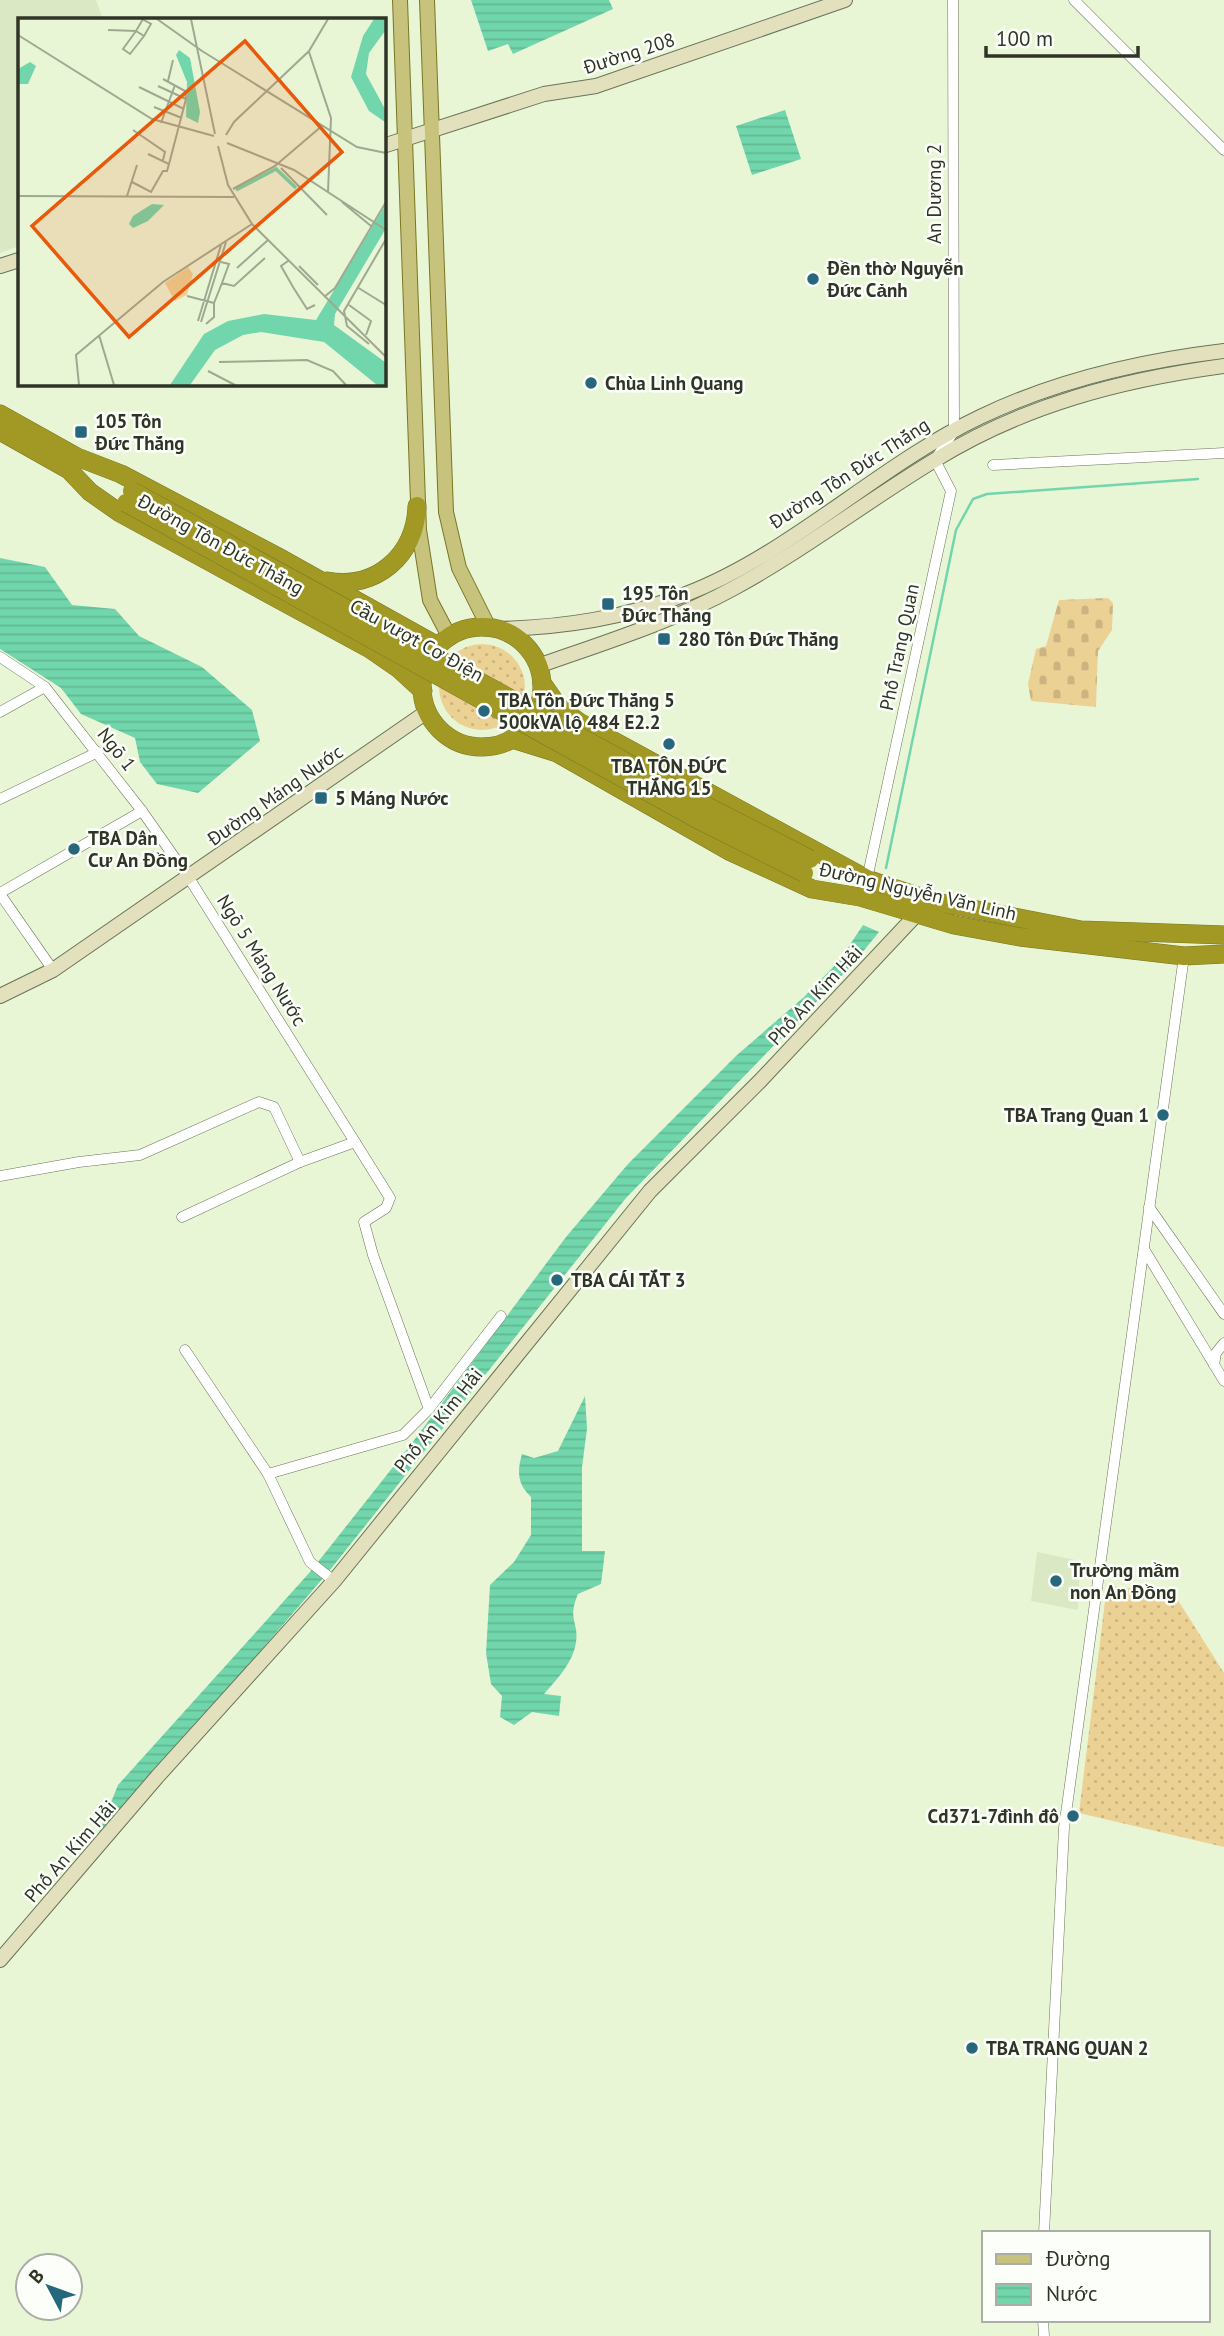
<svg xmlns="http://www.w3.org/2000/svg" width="1224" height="2336" viewBox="0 0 1224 2336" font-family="'PT Sans',sans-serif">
	<defs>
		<pattern id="grass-dots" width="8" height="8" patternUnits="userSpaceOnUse" patternTransform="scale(1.75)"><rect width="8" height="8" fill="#ecd195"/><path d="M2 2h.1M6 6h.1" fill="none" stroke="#cbb480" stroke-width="1.8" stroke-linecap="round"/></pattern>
		<pattern id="cemetery-stones" width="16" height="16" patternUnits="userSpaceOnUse" patternTransform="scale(1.75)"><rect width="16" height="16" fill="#ecd195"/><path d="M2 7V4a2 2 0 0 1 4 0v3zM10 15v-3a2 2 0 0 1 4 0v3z" fill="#cbb480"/></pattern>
		<pattern id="water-rules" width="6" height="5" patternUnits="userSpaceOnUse" patternTransform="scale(1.75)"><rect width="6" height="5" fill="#71d6ab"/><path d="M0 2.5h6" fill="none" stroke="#62b893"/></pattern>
	</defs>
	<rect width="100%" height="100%" fill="#e9f6d6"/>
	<!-- built -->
	<g fill="#dae9c3">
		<polygon points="0,0 96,0 103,19 19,19 19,246 0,253"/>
		<polygon points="1037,1552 1080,1561 1078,1610 1031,1601"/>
	</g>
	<!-- grass -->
	<g fill="url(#grass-dots)">
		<circle cx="482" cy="687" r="43"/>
		<polygon points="1107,1585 1174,1594 1224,1673 1224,1847 1079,1813"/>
	</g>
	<!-- cemetery -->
	<polygon fill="url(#cemetery-stones)" points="1108,598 1113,603 1112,630 1098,651 1096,707 1031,701 1028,684 1036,649 1046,646 1059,600"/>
	<!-- water -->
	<g fill="url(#water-rules)">
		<polygon points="471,0 609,0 613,9 513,54 508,44 488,51"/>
		<polygon points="785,110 801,159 752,175 736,126"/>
		<polygon points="0,558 45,567 72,605 115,609 139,636 202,667 252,710 260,741 198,793 157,784 140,762 135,738 81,714 61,688 0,649"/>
		<polygon points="863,925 879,932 852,965 626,1198 330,1570 94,1845 118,1785 310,1572 412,1443 566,1237 628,1164 737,1055 804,997 839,961"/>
		<path d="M 585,1396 L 587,1429 L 582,1467 L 582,1551 L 605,1551 L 601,1584 L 578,1594 C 567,1620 579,1622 576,1642 C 573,1663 557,1679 544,1694 L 561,1696 L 559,1716 L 532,1712 L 514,1725 L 500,1717 L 502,1696 L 491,1684 L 486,1653 L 490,1585 L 514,1562 L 531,1535 L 531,1497 C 517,1484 517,1471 522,1454 L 534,1458 L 558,1451 Z"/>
	</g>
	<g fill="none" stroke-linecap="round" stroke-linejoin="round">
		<!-- stream -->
		<polyline stroke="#71d6ab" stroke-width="2.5" points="886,868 956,530 973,499 987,494 1198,479"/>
		<defs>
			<g id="street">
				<polyline points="1074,0 1224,150"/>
				<polyline points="993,465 1224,453"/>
				<polyline points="0,657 45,687 142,811 189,878 355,1142"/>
				<polyline points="0,712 45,687"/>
				<polyline points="0,799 98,752"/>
				<polyline points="867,879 951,491 935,460 954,431 953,0"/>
				<polyline points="0,893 142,811"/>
				<polyline points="0,894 53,970"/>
				<polyline points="0,1176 79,1162 140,1155 259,1102 274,1107 300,1162"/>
				<polyline points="1149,1207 1224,1314"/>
				<polyline points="182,1217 300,1162 355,1142 390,1198 386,1208 364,1222 373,1255 429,1409 403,1435 268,1474"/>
				<polyline points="1144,1249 1224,1381"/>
				<polyline points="185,1350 268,1474 310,1562 334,1581"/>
				<polyline points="1214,1365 1216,1353 1224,1343"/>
				<polyline points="429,1409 501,1316"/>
				<polyline points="1044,2233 1064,1828 1184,956"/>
				<polyline points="1043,2320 1044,2336"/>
			</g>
			<g id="secondary">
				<polyline points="383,146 544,94 596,86 845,0"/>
				<polyline points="0,266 19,260"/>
				<path d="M 500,629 C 565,627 625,618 686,594 C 789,555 879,465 980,417 C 1057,380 1140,361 1224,351"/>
				<path d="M 538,666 C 603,643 674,621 734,588 C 804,550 867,501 935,460 C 1024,405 1121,380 1224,366"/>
				<polyline points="0,996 53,970 428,711"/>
				<polyline points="0,1960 157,1777 334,1581 650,1191 760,1081 916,915"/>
			</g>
			<g id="primary">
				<polyline points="400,0 419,530 430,600 450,638"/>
				<polyline points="427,0 446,512 459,568 489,628"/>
			</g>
			<g id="highway">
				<polyline points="0,414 77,457 121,474 282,559 438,646"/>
				<polyline points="0,431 69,470 90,492 120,513 370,649 399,669 423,691"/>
				<path d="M 327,581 C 376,590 416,555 417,506"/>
				<circle cx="482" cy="687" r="60"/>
				<polyline points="542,683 558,706 579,722 867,879 890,887 936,902 1081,930 1224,935"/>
				<polyline points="512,739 557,753 729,851 812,889 860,897 954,925 1020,937 1184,956 1224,954"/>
			</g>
		</defs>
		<!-- street casing -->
		<use href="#street" stroke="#697458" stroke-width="11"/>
		<!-- secondary casing -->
		<use href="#secondary" stroke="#697458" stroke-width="16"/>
		<!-- primary casing -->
		<use href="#primary" stroke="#797625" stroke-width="16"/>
		<!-- highway casing -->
		<use href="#highway" stroke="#797625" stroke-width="19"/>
		<!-- street -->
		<use href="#street" stroke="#fff" stroke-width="10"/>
		<!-- secondary -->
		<use href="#secondary" stroke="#e3e0bd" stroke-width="14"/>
		<!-- primary -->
		<use href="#primary" stroke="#c7c27c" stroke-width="14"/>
		<!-- highway -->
		<use href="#highway" stroke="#a19924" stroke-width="18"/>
		<defs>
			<g id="highway-bridge">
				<polyline points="132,491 699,802 810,859"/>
				<polyline points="126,503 693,817 804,873"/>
			</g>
		</defs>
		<!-- highway-bridge casing -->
		<use href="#highway-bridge" stroke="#797625" stroke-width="19" stroke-linecap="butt"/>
		<!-- highway-bridge -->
		<use href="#highway-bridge" stroke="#a19924" stroke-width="18"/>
	</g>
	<!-- markers -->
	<g fill="#26677b" stroke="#fcfff9" stroke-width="2.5">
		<circle cx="813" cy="279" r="7"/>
		<circle cx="591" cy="383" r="7"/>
		<rect x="74" y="425" width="14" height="14" rx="3.5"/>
		<rect x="601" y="597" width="14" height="14" rx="3.5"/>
		<rect x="657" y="632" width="14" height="14" rx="3.5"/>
		<circle cx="484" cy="711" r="7"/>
		<circle cx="669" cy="744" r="7"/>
		<rect x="314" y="791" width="14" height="14" rx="3.5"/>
		<circle cx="74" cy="849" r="7"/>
		<circle cx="1163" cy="1115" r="7"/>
		<circle cx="557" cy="1280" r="7"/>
		<circle cx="1056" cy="1581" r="7"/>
		<circle cx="1073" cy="1816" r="7"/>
		<circle cx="972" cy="2048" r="7"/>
	</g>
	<g text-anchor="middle" stroke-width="5" stroke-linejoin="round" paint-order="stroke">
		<!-- street labels -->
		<g font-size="19" fill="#2f3427" stroke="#fcfff9">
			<text transform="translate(629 53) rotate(-18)" y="7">Đường 208</text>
			<text transform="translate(934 194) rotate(-90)" y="7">An Dương 2</text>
			<text transform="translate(849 473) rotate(-33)" y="7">Đường Tôn Đức Thắng</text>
			<text transform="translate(221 544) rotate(29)" y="7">Đường Tôn Đức Thắng</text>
			<text transform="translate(417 640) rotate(29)" y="7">Cầu vượt Cơ Điện</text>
			<text transform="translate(899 647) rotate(-78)" y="7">Phố Trang Quan</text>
			<text transform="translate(117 749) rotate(52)" y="7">Ngõ 1</text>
			<text transform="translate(275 795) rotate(-35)" y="7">Đường Máng Nước</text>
			<text transform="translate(918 891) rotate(13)" y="7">Đường Nguyễn Văn Linh</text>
			<text transform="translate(262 960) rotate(58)" y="7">Ngõ 5 Máng Nước</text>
			<text transform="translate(815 995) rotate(-47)" y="7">Phố An Kim Hải</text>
			<text transform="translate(438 1420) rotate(-51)" y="7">Phố An Kim Hải</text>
			<text transform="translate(70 1851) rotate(-49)" y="7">Phố An Kim Hải</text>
		</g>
		<!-- poi labels -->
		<g font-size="19" font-weight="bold" fill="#2f3427" stroke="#fcfff9" text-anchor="start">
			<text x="827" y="275">Đền thờ Nguyễn<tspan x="827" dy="22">Đức Cảnh</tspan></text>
			<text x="605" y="390">Chùa Linh Quang</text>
			<text x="95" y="428">105 Tôn<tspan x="95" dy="22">Đức Thắng</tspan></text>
			<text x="622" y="600">195 Tôn<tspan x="622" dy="22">Đức Thắng</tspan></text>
			<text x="678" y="646">280 Tôn Đức Thắng</text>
			<text x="498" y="707">TBA Tôn Đức Thắng 5<tspan x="498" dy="22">500kVA lộ 484 E2.2</tspan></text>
			<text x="669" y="773" text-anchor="middle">TBA TÔN ĐỨC<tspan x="669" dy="22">THẮNG 15</tspan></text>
			<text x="335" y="805">5 Máng Nước</text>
			<text x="88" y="845">TBA Dân<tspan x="88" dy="22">Cư An Đồng</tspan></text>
			<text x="1149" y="1122" text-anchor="end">TBA Trang Quan 1</text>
			<text x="571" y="1287">TBA CÁI TẮT 3</text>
			<text x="1070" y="1577">Trường mầm<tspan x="1070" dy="22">non An Đồng</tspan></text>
			<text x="1059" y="1823" text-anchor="end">Cd371-7đình đô</text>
			<text x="986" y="2055">TBA TRANG QUAN 2</text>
		</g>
	</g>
	<!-- overview -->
	<g transform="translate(18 18)">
		<rect width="368" height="368" fill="#e9f6d6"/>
		<path d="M 170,249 L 175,256 L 169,277 L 157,283 L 147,265 Z" fill="#ecd195"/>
		<path d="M 356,1 L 367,1 L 367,13 L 351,35 L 348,56 L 367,91 L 367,104 L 351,93 L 333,59 L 345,18 ZM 161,32 L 172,40 L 182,94 L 180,105 L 168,99 L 169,64 L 158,37 ZM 12,44 L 18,48 L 10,66 L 0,66 L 0,51 ZM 134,186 L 146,187 L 130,203 L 115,210 L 111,206 L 115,198 ZM 367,188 L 367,212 L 317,296 L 316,307 L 367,344 L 367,367 L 359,367 L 306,324 L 243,314 L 225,317 L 197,332 L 172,367 L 152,367 L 186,316 L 210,303 L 246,296 L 298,302 Z" fill="#71d6ab"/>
		<path fill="none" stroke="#71d6ab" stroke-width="3.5" d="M 218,172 L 258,151 L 278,170"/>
		<path fill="none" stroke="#9fa890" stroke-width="2" d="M 124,1 L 133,6 L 126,18 L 112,36 L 105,31 L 118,13 L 126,18M 139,1 L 184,33M 173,1 L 197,116M 90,12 L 118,13 L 125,1M 0,17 L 134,101 L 196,118M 184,33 L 339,129 L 368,135M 291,34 L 313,100 L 310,174M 145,61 L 167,73 L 168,81 L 151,146M 150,63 L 155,42M 140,68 L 168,81M 121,69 L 166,91M 136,89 L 164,100M 143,105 L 157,67M 115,112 L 147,134 L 145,142M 208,117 L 216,104 L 291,33 L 310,1M 209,125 L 276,152 L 368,212M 200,128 L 210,167 L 234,206 L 368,339M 263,150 L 309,197M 114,164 L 133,174 L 145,153 L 149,153 L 151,146 L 130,136M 215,171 L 257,148 L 305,107M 0,178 L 216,179M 109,178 L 119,147M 324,184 L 353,208M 270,243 L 263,248 L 275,269 L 289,291 L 297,287M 203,244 L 211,246 L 204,265 L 216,268 L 247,240M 281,248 L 300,267M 219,250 L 250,222M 339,269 L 368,287M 169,278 L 196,285 L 204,265M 306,279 L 317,270 L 368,184M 331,287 L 353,303 L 348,317M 180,303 L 203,227M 183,304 L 208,224M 188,306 L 196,299 L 196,285M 81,317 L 96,367M 351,326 L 329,308 L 326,293 L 368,221M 201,344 L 289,342 L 315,353 L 328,367M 190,353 L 217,367M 61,367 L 58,337 L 145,264 L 234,206"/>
		<path fill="#e8590c" fill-opacity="0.15" stroke="#e8590c" stroke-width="3.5" d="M 227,23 L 324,134 L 111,319 L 14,208 Z"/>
		<rect width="368" height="368" fill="none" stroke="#2f3427" stroke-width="3.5"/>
	</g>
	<!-- legend -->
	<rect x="982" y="2231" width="228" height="91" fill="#fcfff9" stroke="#aaaea5" stroke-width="2"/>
	<rect x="996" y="2254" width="35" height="10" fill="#c7c27c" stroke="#aaaea5" stroke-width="2"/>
	<text x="1046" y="2266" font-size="21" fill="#2f3427">Đường</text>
	<rect x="996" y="2284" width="35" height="21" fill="url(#water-rules)" stroke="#aaaea5" stroke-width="2"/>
	<text x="1046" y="2301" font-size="21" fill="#2f3427">Nước</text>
	<!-- north arrow -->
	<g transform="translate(49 2287) rotate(311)"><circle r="33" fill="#fcfff9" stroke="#aaaea5" stroke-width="2"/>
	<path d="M0-5L12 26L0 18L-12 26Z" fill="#26677b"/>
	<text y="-10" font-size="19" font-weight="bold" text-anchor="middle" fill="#2f3427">B</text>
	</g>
	<!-- scale -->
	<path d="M986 46v10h152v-10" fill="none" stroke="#2f3427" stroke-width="3.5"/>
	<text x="996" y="46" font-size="21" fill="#2f3427" stroke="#fcfff9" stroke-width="5" paint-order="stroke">100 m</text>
</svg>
